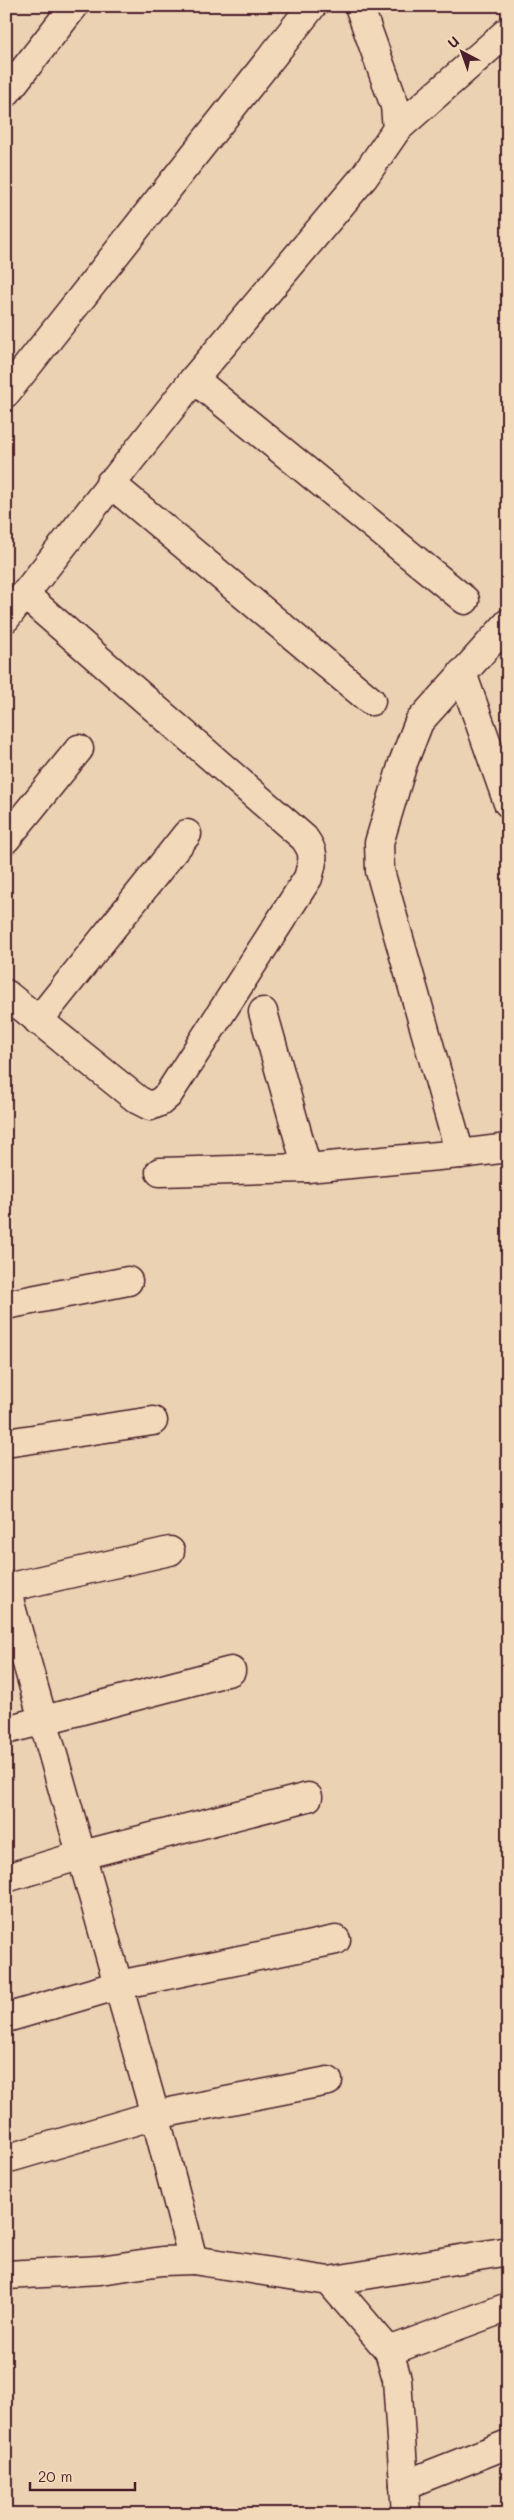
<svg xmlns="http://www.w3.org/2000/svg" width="514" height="2520" viewBox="0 0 514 2520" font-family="Mali,sans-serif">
	<rect width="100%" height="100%" fill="#ead2b3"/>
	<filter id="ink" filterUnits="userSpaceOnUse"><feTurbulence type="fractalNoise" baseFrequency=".02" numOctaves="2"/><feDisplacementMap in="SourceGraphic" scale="10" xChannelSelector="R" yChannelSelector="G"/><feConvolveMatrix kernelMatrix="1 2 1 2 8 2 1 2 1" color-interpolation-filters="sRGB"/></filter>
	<g filter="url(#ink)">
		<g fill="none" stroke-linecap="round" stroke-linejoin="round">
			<defs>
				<g id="street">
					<polyline points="6,93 74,6"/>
					<polyline points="397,129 508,31"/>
					<polyline points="194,379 465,600"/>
					<polyline points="6,393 312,6"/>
					<polyline points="110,483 371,701"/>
					<polyline points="6,618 194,379 364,177 397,129 395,106 359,6"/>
					<polyline points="508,623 419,722 403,763 379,843 380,871 460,1154 508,1148"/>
					<polyline points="462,673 508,803"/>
					<polyline points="6,839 79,749"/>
					<path d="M 6,994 L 138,1100 L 150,1106 L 160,1102 L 168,1095 L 308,878 C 313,860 316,854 304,838 L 24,594"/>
					<polyline points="263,1012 307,1168"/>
					<polyline points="38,1021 187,834"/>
					<polyline points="160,1172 307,1168 460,1154"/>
					<polyline points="6,1305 128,1281"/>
					<polyline points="6,1443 153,1421"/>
					<polyline points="6,1588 170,1551"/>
					<polyline points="6,1589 155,2115 193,2260 329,2281 389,2351 397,2379 406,2514"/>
					<polyline points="6,1730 231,1671"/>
					<polyline points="6,1878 82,1855 308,1797"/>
					<polyline points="6,2018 119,1985 336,1940"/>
					<polyline points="6,2159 155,2115 328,2081"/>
					<polyline points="6,2275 100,2270 162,2261 193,2260"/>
					<polyline points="329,2281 508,2251"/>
					<polyline points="389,2351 508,2307"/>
					<polyline points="404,2485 508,2444"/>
				</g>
			</defs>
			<!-- street casing -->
			<use href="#street" stroke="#4a1f2b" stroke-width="31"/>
			<!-- street -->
			<use href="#street" stroke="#f1d9b9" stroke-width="28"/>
		</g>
	</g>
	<!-- margin -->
	<rect width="514" height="2520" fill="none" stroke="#f1d9b9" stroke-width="25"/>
	<rect x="12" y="12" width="489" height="2495" fill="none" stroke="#4a1f2b" stroke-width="2" filter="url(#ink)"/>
	<!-- north arrow -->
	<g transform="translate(462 52) rotate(319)" stroke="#f1d9b9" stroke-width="4" paint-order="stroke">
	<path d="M0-4L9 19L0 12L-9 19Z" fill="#4a1f2b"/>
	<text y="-8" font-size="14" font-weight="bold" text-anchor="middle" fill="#4a1f2b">U</text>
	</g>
	<!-- scale -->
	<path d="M30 2482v8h105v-8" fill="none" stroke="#4a1f2b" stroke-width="2.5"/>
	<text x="38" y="2482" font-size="15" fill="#4a1f2b" stroke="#f1d9b9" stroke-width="4" paint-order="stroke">20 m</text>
</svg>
